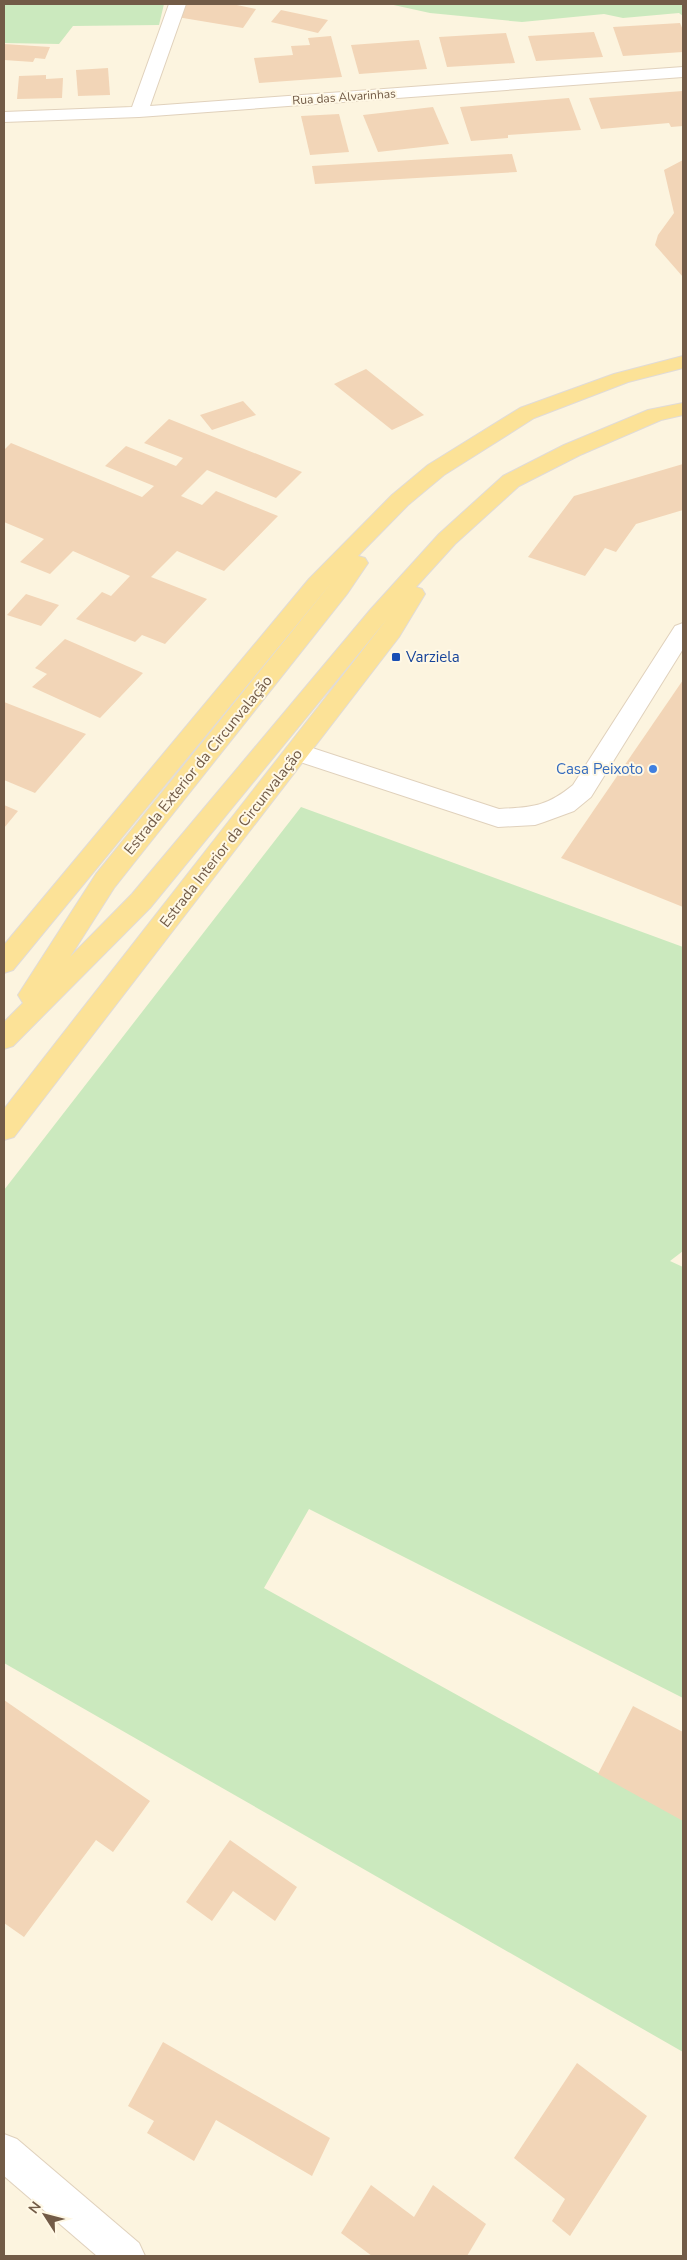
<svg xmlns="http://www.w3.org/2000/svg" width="687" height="2260" viewBox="0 0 687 2260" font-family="'Nunito Sans',sans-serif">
	<rect width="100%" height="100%" fill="#fcf4df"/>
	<!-- green -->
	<g fill="#cbe9be">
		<polygon points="4,4 164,4 159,25 73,26 59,44 4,43"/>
		<polygon points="389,4 683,4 683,16 679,13 623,18 604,14 522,22 430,13"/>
		<polygon points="301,807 683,947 683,1251 670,1261 683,1267 683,1698 309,1509 264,1588 683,1820 683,2052 4,1663 4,1190"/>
	</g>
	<!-- building -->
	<g fill="#f2d5b7">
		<polygon points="187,4 232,4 256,9 243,28 177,17"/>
		<polygon points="281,10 328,20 318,33 271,22"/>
		<polygon points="680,23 683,30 683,52 623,56 613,27"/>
		<polygon points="594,32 603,57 536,61 528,36"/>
		<polygon points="506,33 515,63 447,67 439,37"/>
		<polygon points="331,36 342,77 259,83 254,58 293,55 291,46 310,45 308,38"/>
		<polygon points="419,40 427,69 359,74 351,45"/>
		<polygon points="4,44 50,47 45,59 35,58 33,62 4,60"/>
		<polygon points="108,68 110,95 78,96 76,70"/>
		<polygon points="46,75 46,79 63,78 62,98 17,99 19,76"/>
		<polygon points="683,91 683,126 671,127 669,123 601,129 589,98"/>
		<polygon points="569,98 581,130 508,135 508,138 471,141 460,107"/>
		<polygon points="433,107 449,144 378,152 363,115"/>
		<polygon points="339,114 349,152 310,155 301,116"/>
		<polygon points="512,154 517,172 315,184 312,166"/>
		<polygon points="683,160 683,277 655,245 658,235 674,213 664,170"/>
		<polygon points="366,369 424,415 392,430 334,384"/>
		<polygon points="243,401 256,415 212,430 200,415"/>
		<polygon points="169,419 302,472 276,498 207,470 181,496 202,505 216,491 278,516 224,571 177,551 151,577 207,599 165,644 142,635 135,642 76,619 102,592 111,596 130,576 73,551 50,574 20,562 44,539 4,522 4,450 11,443 142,497 154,486 105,466 126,446 176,466 183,458 144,443"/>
		<polygon points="683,464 683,510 636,524 616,552 605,548 585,576 528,557 574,496"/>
		<polygon points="26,594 59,605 41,626 7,615"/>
		<polygon points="65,639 143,673 100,718 32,687 47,674 35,668"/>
		<polygon points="683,680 683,907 561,858"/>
		<polygon points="4,702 86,734 35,793 4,780"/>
		<polygon points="4,805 18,811 4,828"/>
		<polygon points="4,1700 150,1801 113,1852 96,1840 24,1937 4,1923"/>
		<polygon points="633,1706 683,1732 683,1821 598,1774"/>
		<polygon points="230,1840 297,1887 275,1921 233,1891 212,1921 186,1902"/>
		<polygon points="163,2042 330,2138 312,2176 216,2120 194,2161 147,2133 154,2121 128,2106"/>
		<polygon points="577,2063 647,2116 570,2236 552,2221 565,2199 514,2158"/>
		<polygon points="371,2185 414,2217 433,2185 486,2224 467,2256 372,2256 341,2233"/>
	</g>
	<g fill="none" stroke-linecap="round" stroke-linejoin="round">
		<defs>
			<g id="minor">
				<polygon points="169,4 186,4 150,106 683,67 683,77 139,117 4,122 4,112 132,107"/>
				<path d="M 683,623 L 683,649 L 591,797 L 574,811 L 544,822 L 535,825 L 498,827 L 288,758 L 285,752 L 288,746 L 297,743 L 499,809 C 533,807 546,807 573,785 L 675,626 Z"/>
				<polygon points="4,2134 17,2139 139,2243 145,2256 97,2256 4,2176"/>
			</g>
			<polygon id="major" points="683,356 683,368 628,382 534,418 444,475 408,505 358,556 365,558 368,563 347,594 114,888 70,957 132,894 371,609 439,534 503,476 564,445 648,410 683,403 683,415 661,420 580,455 519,486 455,544 416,587 422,589 425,594 399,637 14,1137 4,1140 4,1109 387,619 150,908 13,1046 4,1049 4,1022 23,1003 18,995 96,874 332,582 13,970 4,973 4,945 309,579 392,495 428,465 520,408 614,374"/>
		</defs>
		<!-- minor casing -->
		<use href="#minor" stroke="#e0d1bc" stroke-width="2"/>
		<!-- major casing -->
		<use href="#major" stroke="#e0dbd7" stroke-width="2"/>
		<!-- minor -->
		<use href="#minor" fill="#fff" fill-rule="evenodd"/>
		<!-- major -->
		<use href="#major" fill="#fce297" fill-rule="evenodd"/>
	</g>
	<!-- markers -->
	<rect fill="#1a4fb4" stroke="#fff8e5" stroke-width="2" x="391" y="652" width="10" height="10" rx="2.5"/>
	<circle fill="#3f7fe0" stroke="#fff8e5" stroke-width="2" cx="653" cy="769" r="5"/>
	<g text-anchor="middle" stroke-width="4" stroke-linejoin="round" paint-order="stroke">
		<!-- far-street labels -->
		<g font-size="12" fill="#725b47" stroke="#fff8e5">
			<text transform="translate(344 97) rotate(-4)" y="4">Rua das Alvarinhas</text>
		</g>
		<!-- transit labels -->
		<g font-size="15" fill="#164399" stroke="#fff8e5" text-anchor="start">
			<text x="406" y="662">Varziela</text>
		</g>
		<!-- street labels -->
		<g font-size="15" fill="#725b47" stroke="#fff8e5">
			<text transform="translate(198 765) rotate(-51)" y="5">Estrada Exterior da Circunvalação</text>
			<text transform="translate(231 838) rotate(-52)" y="5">Estrada Interior da Circunvalação</text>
		</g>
		<!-- shop labels -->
		<g font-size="15" fill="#366cbe" stroke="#fff8e5" text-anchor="end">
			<text x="643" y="774">Casa Peixoto</text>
		</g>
	</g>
	<!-- border -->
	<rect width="687" height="2260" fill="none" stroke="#725b47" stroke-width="10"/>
	<!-- north arrow -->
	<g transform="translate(45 2215) rotate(306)" stroke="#fff8e5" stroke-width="4" paint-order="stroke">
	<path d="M0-4L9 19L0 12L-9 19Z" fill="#725b47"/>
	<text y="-8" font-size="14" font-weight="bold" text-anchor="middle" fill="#725b47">N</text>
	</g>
</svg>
